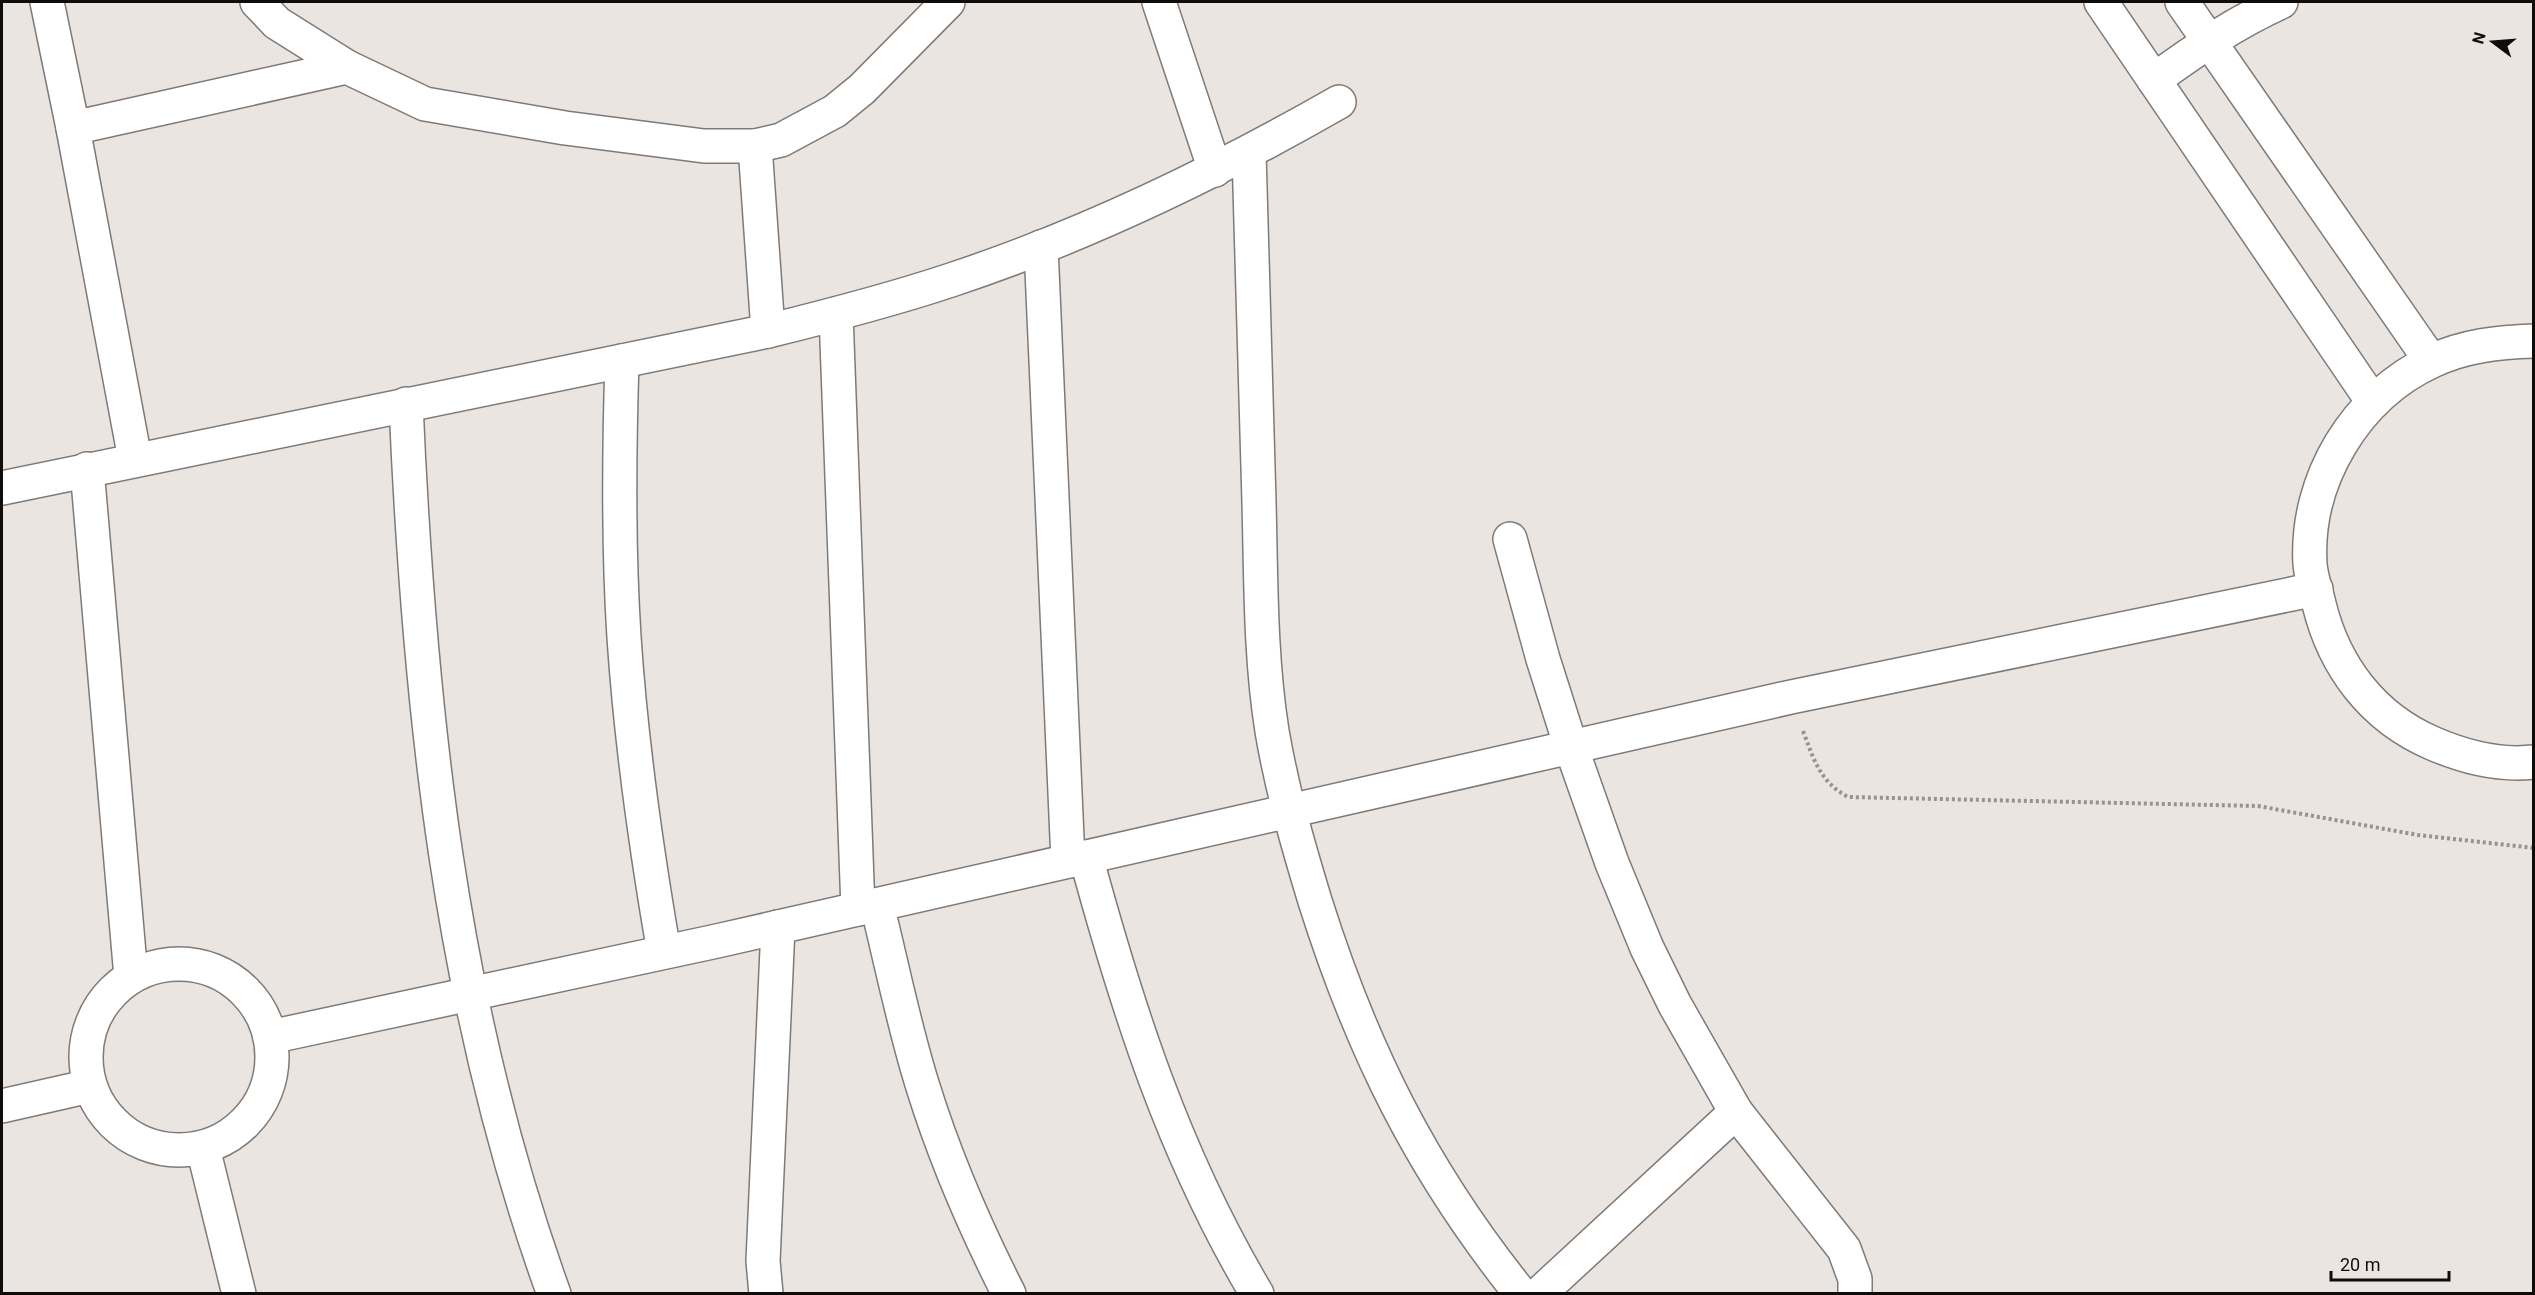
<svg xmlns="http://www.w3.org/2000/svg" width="2535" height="1295" viewBox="0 0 2535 1295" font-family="Roboto,sans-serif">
	<rect width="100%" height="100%" fill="#ebe5e2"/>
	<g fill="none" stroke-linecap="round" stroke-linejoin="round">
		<defs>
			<g id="minor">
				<polyline points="47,2 73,128 135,459"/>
				<polyline points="257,2 277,23 347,67 425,104 565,128 704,146 755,146 781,140 835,111 862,89 948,2"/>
				<polyline points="1159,2 1215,170"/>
				<polyline points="2101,2 2373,402"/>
				<polyline points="2182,2 2431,361"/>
				<path d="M 2154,80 C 2195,50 2235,23 2281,2"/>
				<polyline points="73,128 347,67"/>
				<polyline points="755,146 768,331"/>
				<path d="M 1249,152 C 1252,269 1256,386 1259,502 C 1261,578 1260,656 1272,731 C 1282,790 1298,845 1315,901 C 1362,1050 1422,1171 1521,1294"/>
				<polyline points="1041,247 1068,861"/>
				<polyline points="836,314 858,909"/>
				<path d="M 2534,341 C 2498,342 2464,346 2432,361 C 2356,396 2305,480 2310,564 C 2311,577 2316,591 2319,604 C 2334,666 2372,717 2432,743 C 2464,757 2498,766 2534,762"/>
				<path d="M 622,361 C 619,453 618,545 624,637 C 631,743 646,848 664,952"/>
				<path d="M 406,404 C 419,706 450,1008 554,1294"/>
				<polyline points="87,469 131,977"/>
				<path d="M 2,488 L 768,331 C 829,316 891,300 951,280 C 1087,235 1215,173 1339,102"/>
				<polyline points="1510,539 1543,659 1571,747 1612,863 1647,948 1675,1005 1736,1112 1844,1249 1855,1279 1855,1294"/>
				<path d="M 1086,857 C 1128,1011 1174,1155 1257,1294"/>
				<path d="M 877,905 C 892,965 904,1027 923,1087 C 945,1158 975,1227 1009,1294"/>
				<circle cx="179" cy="1057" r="93"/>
				<polyline points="270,1037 717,941 1791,697 2316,589"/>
				<polyline points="2,1106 90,1086"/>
				<polyline points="203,1148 239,1294"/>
				<polyline points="766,1294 763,1261 778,927"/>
				<polyline points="1539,1294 1736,1112"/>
			</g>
		</defs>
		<!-- minor casing -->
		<use href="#minor" stroke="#7f7a77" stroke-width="36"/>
		<!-- path -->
		<path stroke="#979290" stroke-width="4" stroke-dasharray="3 3" stroke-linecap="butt" d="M 1803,731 C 1814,760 1820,782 1848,797 L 2258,806 L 2418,835 L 2534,848"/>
		<!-- minor -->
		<use href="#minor" stroke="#fff" stroke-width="33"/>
	</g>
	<!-- border -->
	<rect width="2535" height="1295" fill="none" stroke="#0f0d0c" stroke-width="6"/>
	<!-- north arrow -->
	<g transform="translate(2493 42) rotate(286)" stroke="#ebe5e2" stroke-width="4.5" paint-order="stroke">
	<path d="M0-4.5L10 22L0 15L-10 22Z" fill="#0f0d0c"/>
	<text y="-9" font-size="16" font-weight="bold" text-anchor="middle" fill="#0f0d0c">N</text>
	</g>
	<!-- scale -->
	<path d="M2331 1271v9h118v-9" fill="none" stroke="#0f0d0c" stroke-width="3"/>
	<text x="2340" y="1271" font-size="18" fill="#0f0d0c" stroke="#ebe5e2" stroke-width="4.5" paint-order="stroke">20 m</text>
</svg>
